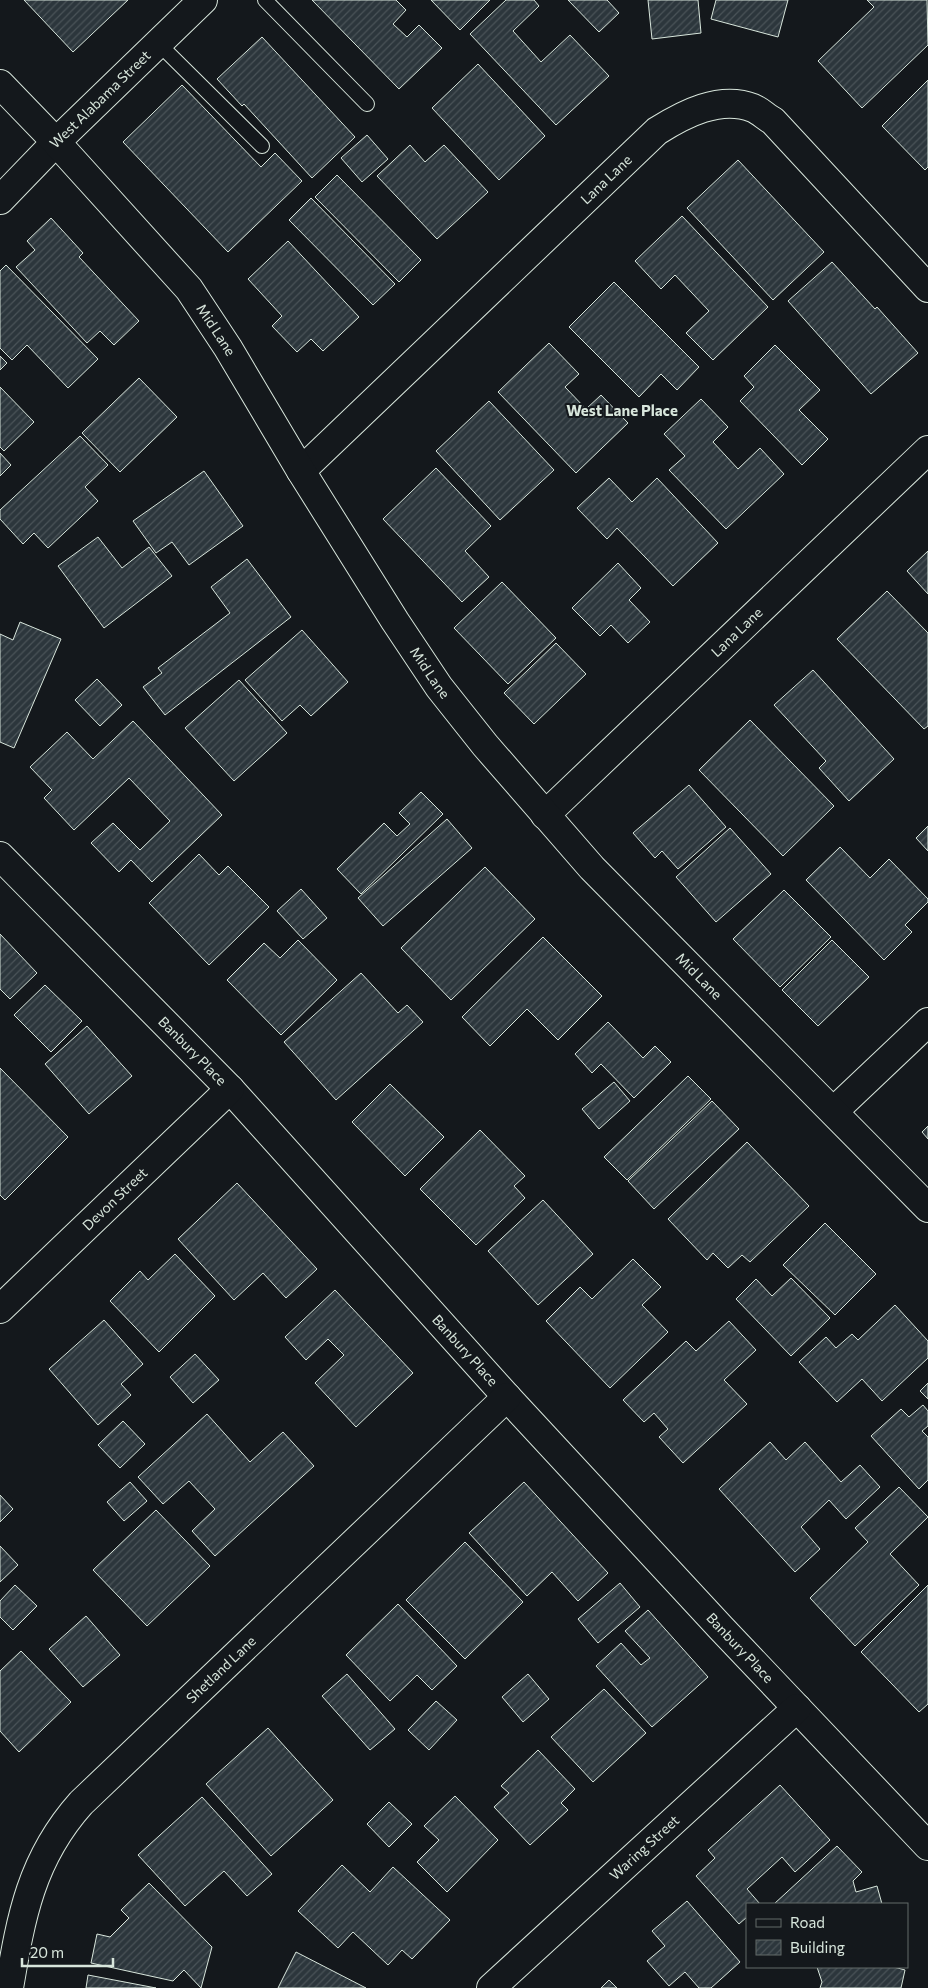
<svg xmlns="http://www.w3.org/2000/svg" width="928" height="1988" viewBox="0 0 928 1988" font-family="Commissioner,sans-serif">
	<defs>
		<pattern id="building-hatch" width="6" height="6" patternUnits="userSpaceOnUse" patternTransform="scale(1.25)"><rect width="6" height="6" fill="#2c363c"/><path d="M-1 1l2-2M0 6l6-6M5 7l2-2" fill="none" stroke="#4a5358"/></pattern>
	</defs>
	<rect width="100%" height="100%" fill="#14181c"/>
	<!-- building -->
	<g fill="url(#building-hatch)" stroke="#d8e6dc">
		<polygon points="24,0 128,0 73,52"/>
		<polygon points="312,0 396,0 406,10 393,24 407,37 419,25 442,48 399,89"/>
		<polygon points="431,0 490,0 460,30"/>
		<polygon points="506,0 534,0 539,6 513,31 541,62 570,35 609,76 556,125 470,34"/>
		<polygon points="568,0 607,0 619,13 599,32"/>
		<polygon points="648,0 698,0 701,33 652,39"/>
		<polygon points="716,0 788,0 778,37 711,19"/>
		<polygon points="867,0 927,0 928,45 862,108 818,61 874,7"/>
		<polygon points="262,37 355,137 312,178 244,104 242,106 217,79"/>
		<polygon points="478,64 545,136 499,180 432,108"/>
		<polygon points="928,80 928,167 925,170 882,126"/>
		<polygon points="182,85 261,167 275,153 302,181 228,252 123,142"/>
		<polygon points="367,135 388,159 362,182 341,158"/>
		<polygon points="410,145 425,162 444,145 488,192 437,239 377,176"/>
		<polygon points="738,160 824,252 773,300 687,208"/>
		<polygon points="337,175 421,260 399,282 315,197"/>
		<polygon points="311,198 395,284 373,305 289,220"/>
		<polygon points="682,216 768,307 713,360 686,333 709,311 675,275 661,289 635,261"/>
		<polygon points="51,218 83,253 79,257 139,321 114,345 100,331 87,343 16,267 35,250 27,241"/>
		<polygon points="288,241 359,317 323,351 311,339 297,352 272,326 282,316 248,279"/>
		<polygon points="832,262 875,309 877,307 918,353 871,394 788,301"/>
		<polygon points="6,265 98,359 68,388 27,345 12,360 0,348 0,271"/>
		<polygon points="614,282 699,367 677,390 661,374 639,397 569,327"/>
		<polygon points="549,343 579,374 565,387 586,409 601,395 628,423 576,473 498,392"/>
		<polygon points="775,345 820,390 799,410 828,439 802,465 740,401 754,387 744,376"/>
		<polygon points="0,356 7,363 0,370"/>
		<polygon points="139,378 177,417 120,472 82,433"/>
		<polygon points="0,387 34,422 4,451 0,447"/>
		<polygon points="701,399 728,427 713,442 738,469 760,448 784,474 726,529 669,470 685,456 664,434"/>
		<polygon points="489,401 554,470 500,520 436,451"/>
		<polygon points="80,436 108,465 85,487 98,501 48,548 34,533 23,544 0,519 0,510"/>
		<polygon points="0,453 11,465 0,476"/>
		<polygon points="436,468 491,526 465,551 489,577 462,602 383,519"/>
		<polygon points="204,471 243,526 189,565 172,542 156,553 133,521"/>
		<polygon points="609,478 632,502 657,478 718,543 673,586 617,528 607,539 577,508"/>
		<polygon points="98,537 122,568 149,547 172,576 104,628 58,566"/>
		<polygon points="928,551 928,594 907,571"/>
		<polygon points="247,559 291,617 165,715 143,687 162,673 158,668 230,613 211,587"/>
		<polygon points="618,563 641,588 629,600 650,622 628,643 611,625 600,636 572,608"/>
		<polygon points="502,582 556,638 508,684 454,628"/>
		<polygon points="887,591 928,633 928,726 924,729 837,639"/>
		<polygon points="20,622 61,639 14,748 0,742 0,634 13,640"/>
		<polygon points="302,630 348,682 311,716 300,705 282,721 245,680"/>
		<polygon points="556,643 586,674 534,724 504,693"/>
		<polygon points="813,670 894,759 849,801 819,768 826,761 774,705"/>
		<polygon points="97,679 122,705 100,726 75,700"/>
		<polygon points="239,680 287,733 234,781 185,728"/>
		<polygon points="750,720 834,806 783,856 699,770"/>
		<polygon points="133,721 222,815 152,882 131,860 119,872 91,843 113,823 140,850 170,821 129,778 74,830 44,798 52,790 30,767 67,732 93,759"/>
		<polygon points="689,785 726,827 678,869 662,851 655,858 633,833"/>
		<polygon points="421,792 443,814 361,894 337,869 384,823 397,836 410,824 399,813"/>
		<polygon points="447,819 472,848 383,926 358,898"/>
		<polygon points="928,826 928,851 916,838"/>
		<polygon points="730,828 771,874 716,922 676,877"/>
		<polygon points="840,847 870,878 889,859 928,899 928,902 905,925 912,932 884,960 806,880"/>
		<polygon points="199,854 219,875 228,866 269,907 209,965 149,903"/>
		<polygon points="485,867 535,919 451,1000 401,948"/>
		<polygon points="301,889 327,918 303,939 277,911"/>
		<polygon points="784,890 831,937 780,987 733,939"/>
		<polygon points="0,934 37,973 10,999 0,989"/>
		<polygon points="543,937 602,996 558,1040 527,1009 490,1046 462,1017"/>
		<polygon points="298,940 337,980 281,1035 227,980 264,943 280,958"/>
		<polygon points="832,940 869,977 818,1026 782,990"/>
		<polygon points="361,973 398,1013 407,1005 423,1022 336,1100 284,1042"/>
		<polygon points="45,985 82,1021 51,1052 14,1015"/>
		<polygon points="608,1022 643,1058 655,1046 671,1062 634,1098 601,1064 592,1073 575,1054"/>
		<polygon points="87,1026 132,1076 89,1114 45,1064"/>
		<polygon points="0,1068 68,1137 5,1200 0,1195"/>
		<polygon points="688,1076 711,1099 627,1180 604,1157"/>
		<polygon points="614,1082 630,1101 599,1129 582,1109"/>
		<polygon points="390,1084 444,1137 405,1176 352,1122"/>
		<polygon points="712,1101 739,1129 654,1209 628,1181"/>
		<polygon points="928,1126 928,1139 922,1132"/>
		<polygon points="480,1130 525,1176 514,1186 525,1198 476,1245 420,1189"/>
		<polygon points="747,1142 809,1206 750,1262 742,1255 728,1268 713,1253 707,1260 668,1219"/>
		<polygon points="237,1183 317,1269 286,1298 263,1273 234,1300 178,1239"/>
		<polygon points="543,1200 593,1254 538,1305 488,1251"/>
		<polygon points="825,1223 876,1274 835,1315 783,1265"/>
		<polygon points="175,1254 215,1296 159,1352 110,1301 140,1271 148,1280"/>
		<polygon points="633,1259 661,1287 642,1305 668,1332 610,1388 546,1321 580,1287 592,1299"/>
		<polygon points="791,1278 830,1318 791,1356 736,1299 756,1279 772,1296"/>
		<polygon points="335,1290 413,1373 356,1427 315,1383 344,1355 328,1339 306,1360 285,1337"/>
		<polygon points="895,1305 928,1341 928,1358 882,1401 862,1379 837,1402 799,1362 826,1337 836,1348 852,1334 858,1340"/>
		<polygon points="104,1320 143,1364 121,1384 131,1395 98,1425 49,1369"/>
		<polygon points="729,1321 756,1350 724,1380 747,1404 683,1463 659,1437 668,1429 654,1413 644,1422 623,1400 686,1341 696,1351"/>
		<polygon points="195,1354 219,1380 193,1403 170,1377"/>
		<polygon points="928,1383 928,1399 920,1391"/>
		<polygon points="923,1405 928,1411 928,1426 922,1431 928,1437 928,1480 919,1489 871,1436 901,1409 909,1417"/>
		<polygon points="207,1414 250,1462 283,1432 314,1466 215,1556 192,1531 215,1509 189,1481 163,1504 138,1477"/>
		<polygon points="123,1421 145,1444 120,1468 98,1445"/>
		<polygon points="770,1442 786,1460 805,1442 841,1482 860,1465 880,1487 846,1519 829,1500 801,1527 820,1549 795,1572 719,1489"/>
		<polygon points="130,1482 147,1501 124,1521 107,1502"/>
		<polygon points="524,1482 608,1573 578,1601 552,1572 527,1596 469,1533"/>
		<polygon points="899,1487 928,1517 890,1554 919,1585 855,1646 810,1598 868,1542 855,1528"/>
		<polygon points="0,1495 13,1509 0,1522"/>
		<polygon points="156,1510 210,1566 147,1626 93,1570"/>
		<polygon points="465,1542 523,1602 465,1659 406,1600"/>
		<polygon points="0,1546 18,1565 0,1582"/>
		<polygon points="620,1583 640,1607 598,1643 578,1619"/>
		<polygon points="15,1585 37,1606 13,1630 0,1617 0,1601"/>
		<polygon points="928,1585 928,1704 919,1712 861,1652"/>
		<polygon points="398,1604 457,1666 432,1690 417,1675 390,1701 346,1655"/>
		<polygon points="648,1610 708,1677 652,1727 596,1666 621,1643 641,1665 650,1658 625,1631"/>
		<polygon points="86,1616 120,1655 83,1687 49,1649"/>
		<polygon points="21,1651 71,1702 19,1752 0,1731 0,1671"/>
		<polygon points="347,1674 395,1729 370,1750 322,1696"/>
		<polygon points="528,1674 549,1699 523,1722 502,1697"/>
		<polygon points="604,1689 646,1733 593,1782 551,1737"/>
		<polygon points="436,1701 457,1720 429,1750 408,1730"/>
		<polygon points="268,1728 333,1800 271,1856 206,1784"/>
		<polygon points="538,1750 575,1789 561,1803 568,1810 530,1845 494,1807 509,1793 501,1786"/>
		<polygon points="780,1785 830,1840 795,1872 782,1857 747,1889 760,1904 747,1904 747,1917 739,1924 696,1876 715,1858 708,1850"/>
		<polygon points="455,1796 498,1840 447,1892 417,1862 439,1840 424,1826"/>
		<polygon points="202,1797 272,1874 247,1896 224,1871 185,1906 138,1855"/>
		<polygon points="389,1802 412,1824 389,1847 367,1824"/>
		<polygon points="837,1846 862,1872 853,1881 856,1892 877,1886 882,1904 774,1904"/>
		<polygon points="342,1865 370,1892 393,1867 450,1920 412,1959 402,1950 388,1965 353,1932 338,1948 298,1911"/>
		<polygon points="149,1883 212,1947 201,1988 184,1970 173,1981 91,1963 97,1934 110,1937 129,1918 121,1910"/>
		<polygon points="687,1901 740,1962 711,1988 699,1988 685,1972 669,1986 647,1961 665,1946 652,1931"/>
		<polygon points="296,1952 366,1988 278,1988"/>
		<polygon points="817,1967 894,1967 905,1970 901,1988 820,1988 822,1982"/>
		<polygon points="88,1975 156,1988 86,1988"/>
		<polygon points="609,1980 617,1988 601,1988"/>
	</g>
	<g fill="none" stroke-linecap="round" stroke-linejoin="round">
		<defs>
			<g id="lane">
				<polyline points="265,0 367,104"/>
				<polyline points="158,43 262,146"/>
			</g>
			<g id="street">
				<path id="s1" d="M 0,200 L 56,142 L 203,0"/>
				<path id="s2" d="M 301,471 L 657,131 C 684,114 720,95 753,108 C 760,111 766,117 773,121 L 928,288"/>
				<path id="s3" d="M 545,815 L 928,450"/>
				<path id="s4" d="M 0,856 L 230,1089 L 507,1397 L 721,1628 L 928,1846"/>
				<polyline points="834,1111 928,1022"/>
				<path id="s5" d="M 0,1309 L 230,1089"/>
				<path id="s6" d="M 9,1988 C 21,1917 31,1859 81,1803 L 507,1397"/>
				<path id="s7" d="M 491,1988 L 797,1708"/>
			</g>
			<g id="secondary">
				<path id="s8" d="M 0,84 L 56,142 L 189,289 L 228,348 L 301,471 L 395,621 L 439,687 L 485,745 L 592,868 L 928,1208"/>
			</g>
		</defs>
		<!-- lane casing -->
		<use href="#lane" stroke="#d8e6dc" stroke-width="16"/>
		<!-- street casing -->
		<use href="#street" stroke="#d8e6dc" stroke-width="30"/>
		<!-- secondary casing -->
		<use href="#secondary" stroke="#d8e6dc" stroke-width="30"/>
		<!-- lane -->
		<use href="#lane" stroke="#14181c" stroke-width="14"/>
		<!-- street -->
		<use href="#street" stroke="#14181c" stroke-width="28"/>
		<!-- secondary -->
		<use href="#secondary" stroke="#14181c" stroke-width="28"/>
	</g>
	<g text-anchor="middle" stroke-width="4" stroke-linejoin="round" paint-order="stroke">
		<!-- street labels -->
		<g font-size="14" fill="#d8e6dc" stroke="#14181c">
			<text dy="5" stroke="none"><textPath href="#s1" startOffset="142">West Alabama Street</textPath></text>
			<text dy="5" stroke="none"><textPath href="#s2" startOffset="422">Lana Lane</textPath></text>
			<text dy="5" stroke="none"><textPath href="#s8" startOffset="328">Mid Lane</textPath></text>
			<text dy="5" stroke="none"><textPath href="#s3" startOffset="265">Lana Lane</textPath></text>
			<text dy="5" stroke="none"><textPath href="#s8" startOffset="732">Mid Lane</textPath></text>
			<text dy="5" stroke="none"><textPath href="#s8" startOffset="1138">Mid Lane</textPath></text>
			<text dy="5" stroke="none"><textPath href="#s4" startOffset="274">Banbury Place</textPath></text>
			<text dy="5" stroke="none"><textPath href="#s5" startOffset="159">Devon Street</textPath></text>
			<text dy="5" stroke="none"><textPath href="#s4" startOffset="679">Banbury Place</textPath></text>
			<text dy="5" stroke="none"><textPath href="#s4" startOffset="1084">Banbury Place</textPath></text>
			<text dy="5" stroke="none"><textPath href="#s6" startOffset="395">Shetland Lane</textPath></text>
			<text dy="5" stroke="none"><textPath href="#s7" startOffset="208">Waring Street</textPath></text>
		</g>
		<!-- neighbourhood labels -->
		<g font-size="15" font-weight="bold" fill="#d8e6dc" stroke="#14181c">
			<text x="622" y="416">West Lane Place</text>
		</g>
	</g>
	<!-- legend -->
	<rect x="746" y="1903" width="162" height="65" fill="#14181c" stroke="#626a69"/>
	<rect x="756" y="1919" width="25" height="8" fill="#14181c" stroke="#626a69"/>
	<text x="790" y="1928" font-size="15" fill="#d8e6dc">Road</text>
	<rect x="756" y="1940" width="25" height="15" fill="url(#building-hatch)" stroke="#626a69"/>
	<text x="790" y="1953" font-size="15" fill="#d8e6dc">Building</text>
	<!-- scale -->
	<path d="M22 1958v8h91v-8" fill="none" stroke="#d8e6dc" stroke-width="2.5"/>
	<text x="30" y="1958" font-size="15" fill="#d8e6dc" stroke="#14181c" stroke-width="4" paint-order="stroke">20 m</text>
</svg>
